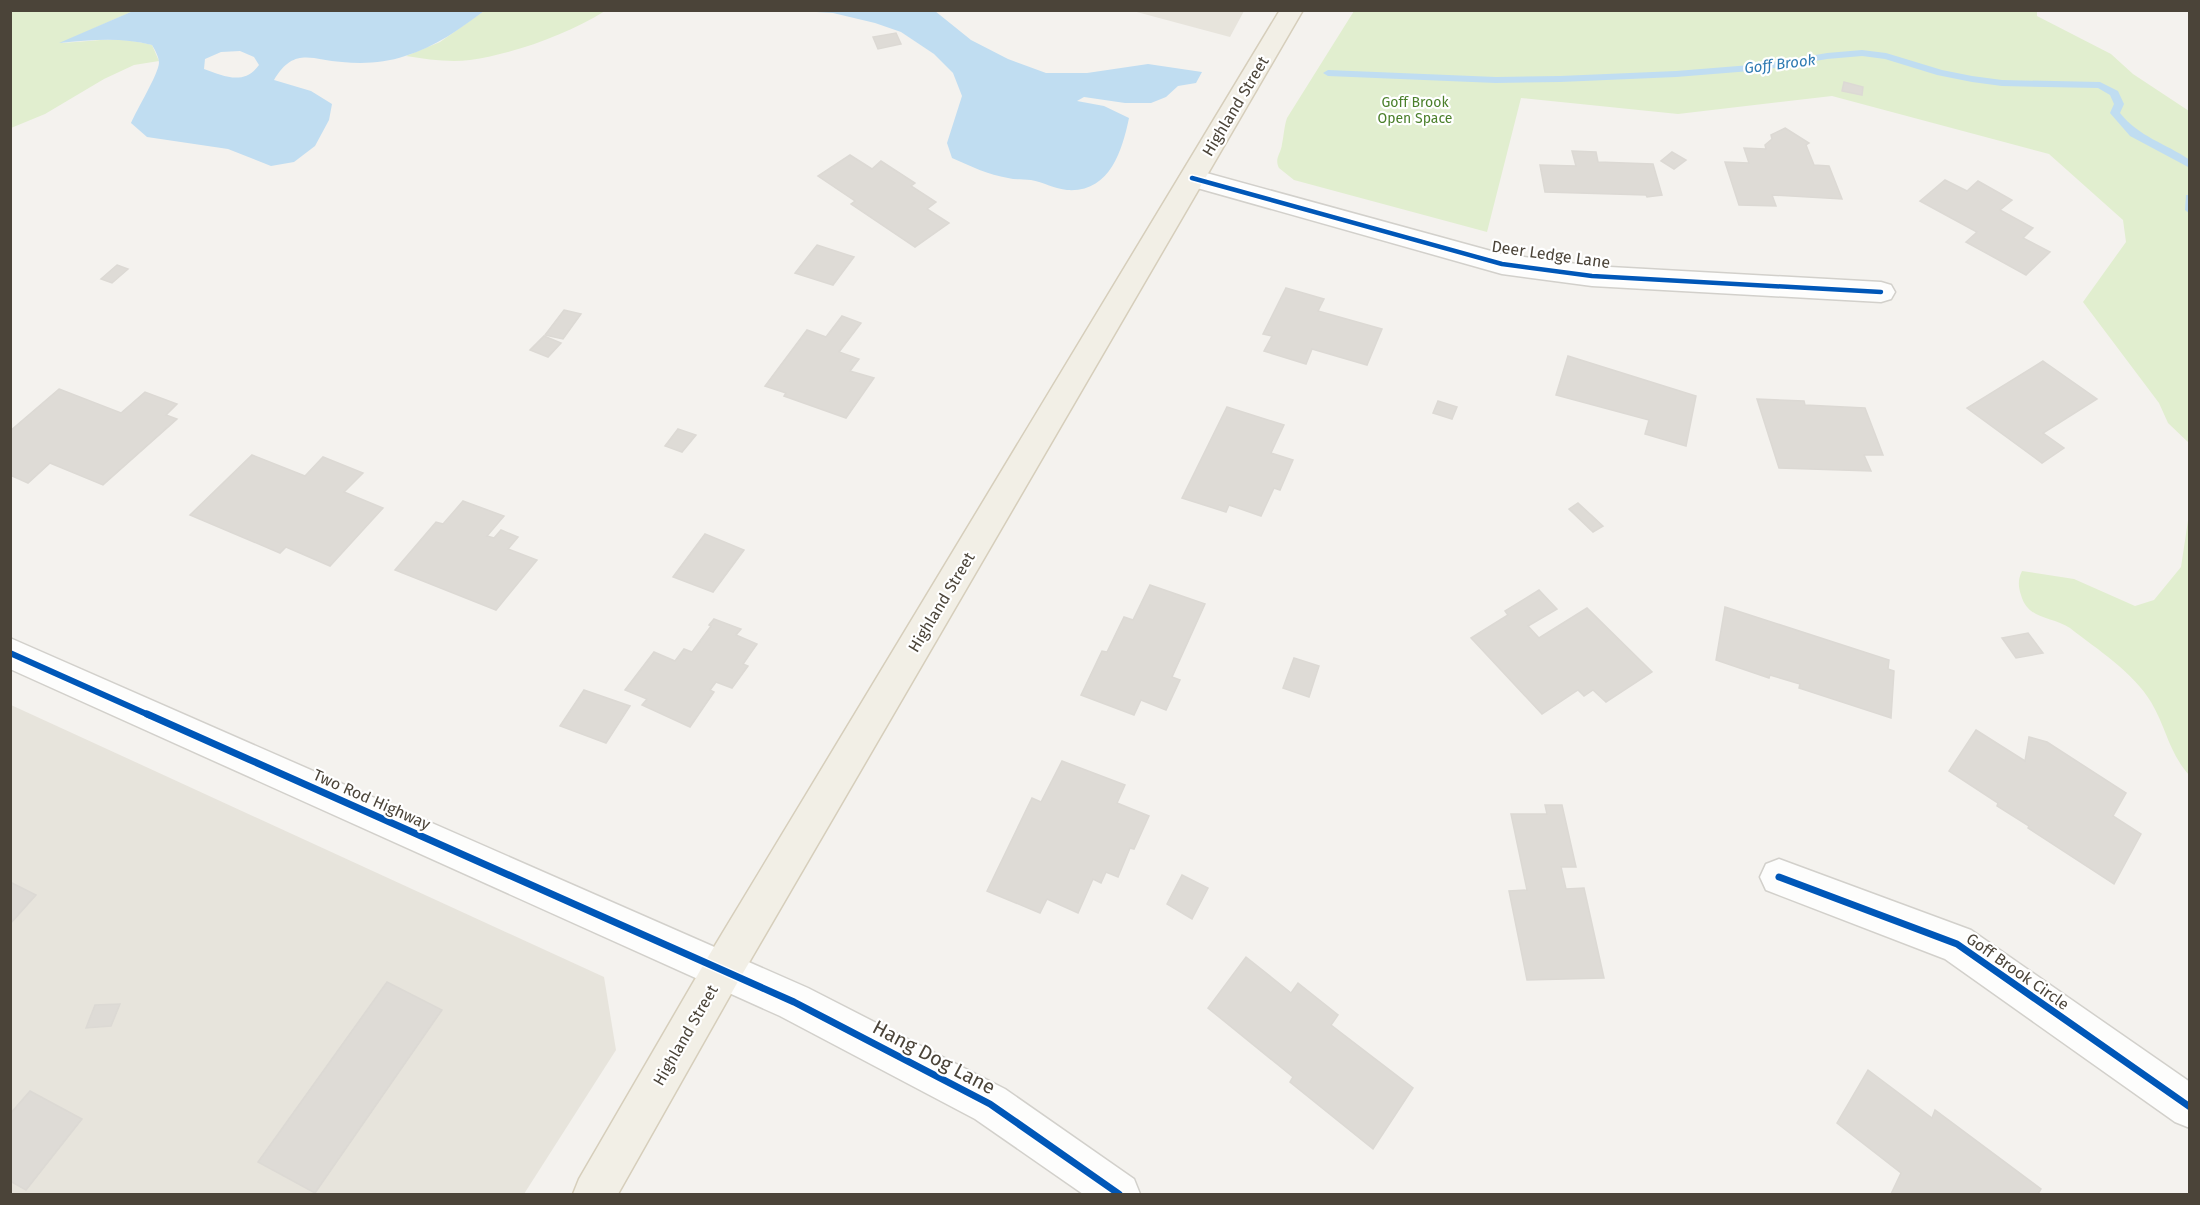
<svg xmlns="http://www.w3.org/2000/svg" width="2200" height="1205" viewBox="0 0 2200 1205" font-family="'Fira Sans',sans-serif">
	<rect width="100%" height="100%" fill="#f4f2ee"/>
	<!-- residential -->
	<g fill="#e7e4dc">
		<polygon points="1133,11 1244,11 1230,37"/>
		<polygon points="11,705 604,977 616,1050 524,1194 11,1194"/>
	</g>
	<!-- green -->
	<g fill="#e1eecf">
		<path d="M 11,11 L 133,11 L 61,43 C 98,41 115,36 152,45 L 159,61 L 134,65 L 104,79 L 45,114 L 11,128 Z"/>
		<path d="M 484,11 L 605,11 C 566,35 516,53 470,60 C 449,63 427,59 406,56 L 440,42 Z"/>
		<path d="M 1354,11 L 2037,11 L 2037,16 L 2111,54 L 2133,74 L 2189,111 L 2189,443 L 2168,423 L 2159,403 L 2083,302 L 2126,242 L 2123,220 L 2049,154 L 1832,96 L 1678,114 L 1521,98 L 1487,232 L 1294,180 L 1279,168 C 1274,158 1281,154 1282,144 C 1284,135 1284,127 1287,118 Z"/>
		<path d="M 2189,514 L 2190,775 L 2189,775 C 2168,751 2167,729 2151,702 C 2133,672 2098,650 2070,628 C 2051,616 2028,620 2021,595 C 2018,586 2018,579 2022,571 L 2074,579 L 2135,606 L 2154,600 L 2181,567 Z"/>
	</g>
	<!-- water -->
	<g fill="#c0ddf1" fill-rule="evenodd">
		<path d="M 133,11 L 133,10 L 484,11 C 460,29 435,47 405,56 C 385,63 363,64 342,62 C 312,60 294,46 274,80 L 311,91 L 332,104 L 329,120 L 315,146 L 294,162 L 271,166 L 228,149 L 147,137 L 131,123 C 137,109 158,75 159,63 C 159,57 155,50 152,45 C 120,37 92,40 59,43 ZM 240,51 L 254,57 L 259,65 C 244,86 224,76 204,69 L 205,59 L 221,52 Z"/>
		<path d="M 799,11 L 935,11 L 971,40 L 1008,59 L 1046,73 L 1087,73 L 1148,64 L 1202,72 L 1196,83 L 1178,86 L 1166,97 L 1151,103 L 1125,103 L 1084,97 L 1077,101 L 1104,106 L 1129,118 C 1122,152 1109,193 1067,190 C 1055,189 1043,182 1031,180 C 1024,179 1016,180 1008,178 C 989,175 970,166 952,158 L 947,143 L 962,96 L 953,73 L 934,54 L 901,32 L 875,23 L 833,13 Z"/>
	</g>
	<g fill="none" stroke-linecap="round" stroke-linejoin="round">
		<!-- stream -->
		<g fill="#c0ddf1" fill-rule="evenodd">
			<path d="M 1862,50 L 1886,53 L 1942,70 L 1972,76 L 2002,80 L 2100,82 L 2118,91 L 2124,104 L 2120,113 C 2139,137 2165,143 2190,160 L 2190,168 L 2130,136 L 2110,113 L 2114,104 L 2110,95 L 2098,88 L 2002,86 L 1972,82 L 1937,75 L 1885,59 L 1862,56 L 1827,59 L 1763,70 L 1676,77 L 1560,82 L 1496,83 L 1328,76 L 1323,73 L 1328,70 L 1496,77 L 1560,76 L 1676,71 L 1763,64 L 1827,53 Z"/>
			<polygon points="2186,195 2190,195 2190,214 2185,210"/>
		</g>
	</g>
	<!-- building -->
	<g fill="#dedbd6" stroke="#dcd9d4" stroke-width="1.5">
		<polygon points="896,33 901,44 878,49 873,37"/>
		<polygon points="1844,82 1863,87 1862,95 1842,91"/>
		<polygon points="1785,128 1809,143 1806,145 1814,165 1829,166 1842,199 1772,195 1776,206 1739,205 1725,162 1749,163 1744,148 1766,149 1765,145 1772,139 1771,135"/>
		<polygon points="1572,151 1596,152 1598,162 1653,164 1662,195 1647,197 1646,195 1545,192 1540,165 1576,166"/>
		<polygon points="1672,152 1686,160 1674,169 1661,161"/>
		<polygon points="850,155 872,169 881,161 915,183 911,186 936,202 927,209 949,223 915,247 851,204 855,201 818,176"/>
		<polygon points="1945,180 1967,191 1978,181 2012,200 2000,210 2033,228 2023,238 2050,252 2026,275 1966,242 1977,232 1920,201"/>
		<polygon points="817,245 854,257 833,285 795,273"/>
		<polygon points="117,265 128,269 112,283 101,279"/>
		<polygon points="1286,288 1324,299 1318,311 1382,329 1367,365 1312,349 1306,364 1264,351 1272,336 1263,334"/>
		<polygon points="564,310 581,314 563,339 545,335"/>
		<polygon points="842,316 861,323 839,352 859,359 850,371 874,378 846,418 784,396 786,393 765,386 807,330 826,337"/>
		<polygon points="544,336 561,343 548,357 530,350"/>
		<polygon points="1568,356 1696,396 1686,446 1645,434 1649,420 1556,395"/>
		<polygon points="2043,361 2097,399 2043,433 2064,448 2042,463 1967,408"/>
		<polygon points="59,389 121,413 145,392 177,404 166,415 177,419 103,485 50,463 28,483 10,475 10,431"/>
		<polygon points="1757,399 1804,401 1805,405 1865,408 1883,455 1864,455 1871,471 1779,468"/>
		<polygon points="1438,401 1457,407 1452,419 1433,413"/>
		<polygon points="1227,407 1284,425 1271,453 1293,460 1280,490 1274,488 1261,516 1229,505 1226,512 1182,498"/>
		<polygon points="678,429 696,435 682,452 665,446"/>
		<polygon points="252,455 305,476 323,457 363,473 344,492 383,508 330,566 286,547 280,553 190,515"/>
		<polygon points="463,501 504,516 487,536 494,538 501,530 518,537 508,549 537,560 496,610 395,570 436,522 443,524"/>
		<polygon points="1578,503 1603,526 1593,532 1569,509"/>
		<polygon points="705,534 744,550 713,592 673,577"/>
		<polygon points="1150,585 1205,604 1172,677 1180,680 1166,710 1141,700 1134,715 1081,695 1102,651 1107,652 1124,617 1133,620"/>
		<polygon points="1539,590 1557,609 1528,626 1539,638 1587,608 1652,672 1606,702 1593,690 1584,696 1578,690 1542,714 1471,638 1508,615 1505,611"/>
		<polygon points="1725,607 1889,660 1888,669 1894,671 1891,718 1799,688 1800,684 1770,675 1769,678 1716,660"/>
		<polygon points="714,619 741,629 736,635 757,644 743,664 748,666 732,688 716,682 710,690 714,692 690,727 642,705 647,699 625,690 654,652 675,661 684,649 692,652 711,626 709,625"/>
		<polygon points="2028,633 2043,653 2016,658 2002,638"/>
		<polygon points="1294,658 1319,666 1309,697 1283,688"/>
		<polygon points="584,690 630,706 606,743 560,726"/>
		<polygon points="1976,730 2025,761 2029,737 2047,742 2126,793 2113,816 2141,834 2114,884 2028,828 2029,826 1997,806 1998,803 1949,771"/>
		<polygon points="1062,761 1125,785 1117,803 1149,816 1134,849 1130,848 1118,877 1106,872 1101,883 1093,879 1078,913 1047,899 1040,913 987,891 1032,798 1041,802"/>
		<polygon points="1545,805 1562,805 1576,867 1561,867 1566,889 1584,888 1604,978 1527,980 1509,891 1527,890 1511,814 1547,814"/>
		<polygon points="1182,875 1208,888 1192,919 1167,904"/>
		<polygon points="10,882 36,895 10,924"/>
		<polygon points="1246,957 1291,993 1298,983 1338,1015 1331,1025 1413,1088 1373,1149 1290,1082 1293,1077 1208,1008"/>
		<polygon points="387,982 442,1010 315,1193 258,1162"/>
		<polygon points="120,1004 111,1026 86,1028 95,1005"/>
		<polygon points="1868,1070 1932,1118 1935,1110 2041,1189 2038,1194 1891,1194 1901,1173 1837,1123"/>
		<polygon points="30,1091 82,1119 26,1190 10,1181 10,1114"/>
	</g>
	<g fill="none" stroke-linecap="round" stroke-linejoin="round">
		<defs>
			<g id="minor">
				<polygon points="1192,169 1502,254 1592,266 1881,282 1891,285 1895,292 1891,299 1881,302 1592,286 1502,274 1183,184 1179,178 1183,172"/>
				<polygon points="10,638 808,988 1005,1089 1134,1179 1140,1194 1083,1194 975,1119 780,1016 10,669"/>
				<polygon points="1779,859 1971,930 2190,1082 2190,1128 2175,1122 1945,959 1766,890 1760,877 1766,864"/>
			</g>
			<polygon id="major" points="1280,10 1303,10 736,985 618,1194 573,1194 579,1179 708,957"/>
		</defs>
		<!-- minor casing -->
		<use href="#minor" stroke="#d2d0cb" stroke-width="3"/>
		<!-- major casing -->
		<use href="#major" stroke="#d6cebb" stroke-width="3"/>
		<!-- minor -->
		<use href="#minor" fill="#fdfdfc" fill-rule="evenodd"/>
		<!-- major -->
		<use href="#major" fill="#f2efe6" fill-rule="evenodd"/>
		<defs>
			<polyline id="cycleway-far2" points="1192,178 1502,264 1592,276 1881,292"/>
			<polyline id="cycleway-far1" points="10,653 151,716"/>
			<g id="cycleway">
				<polyline points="147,714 794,1002 990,1104 1119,1194"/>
				<polyline points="1779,877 1957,944 2190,1107"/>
			</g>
		</defs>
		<!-- cycleway-far2 casing -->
		<use href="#cycleway-far2" stroke="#fff" stroke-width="8"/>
		<!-- cycleway-far1 casing -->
		<use href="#cycleway-far1" stroke="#fff" stroke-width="10"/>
		<!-- cycleway casing -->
		<use href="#cycleway" stroke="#fff" stroke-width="10"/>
		<!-- cycleway-far2 -->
		<use href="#cycleway-far2" stroke="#0057b8" stroke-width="4.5"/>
		<!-- cycleway-far1 -->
		<use href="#cycleway-far1" stroke="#0057b8" stroke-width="6"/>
		<!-- cycleway -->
		<use href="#cycleway" stroke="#0057b8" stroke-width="7"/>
	</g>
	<g text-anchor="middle" stroke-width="4.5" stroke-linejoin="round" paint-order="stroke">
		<!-- far-park labels -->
		<g font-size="14" fill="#4a7f2a" stroke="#fff">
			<text x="1415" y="107">Goff Brook<tspan x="1415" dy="16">Open Space</tspan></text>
		</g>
		<!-- far-water labels -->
		<g font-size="15" font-style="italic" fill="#2e7ab2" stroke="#fff">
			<text transform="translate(1780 64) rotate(-7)" y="5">Goff Brook</text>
		</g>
		<!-- street labels -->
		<g font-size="16" fill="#4b4439" stroke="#fff">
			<text transform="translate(1235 106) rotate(-59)" y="6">Highland Street</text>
			<text transform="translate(1551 254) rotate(8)" y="6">Deer Ledge Lane</text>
			<text transform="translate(941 602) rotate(-59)" y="6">Highland Street</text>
			<text transform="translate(372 799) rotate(24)" y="6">Two Rod Highway</text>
			<text transform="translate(2018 971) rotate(35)" y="6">Goff Brook Circle</text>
			<text transform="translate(685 1035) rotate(-60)" y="6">Highland Street</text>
		</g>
		<!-- near-street labels -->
		<g font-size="20" fill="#4b4439" stroke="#fff">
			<text transform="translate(934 1057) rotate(28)" y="7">Hang Dog Lane</text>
		</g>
	</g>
	<!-- border -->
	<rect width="2200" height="1205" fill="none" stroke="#4b4439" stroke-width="24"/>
</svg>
